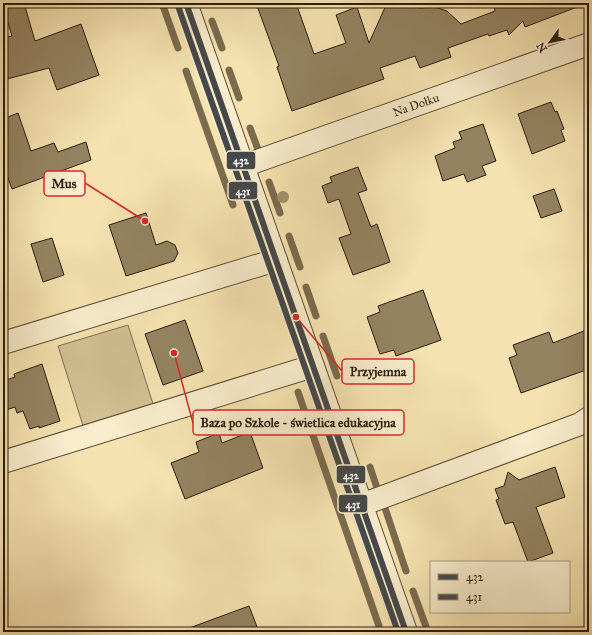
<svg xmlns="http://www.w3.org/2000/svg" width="592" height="635" viewBox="0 0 592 635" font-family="'IM FELL Great Primer',serif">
	<rect width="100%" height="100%" fill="#f5e2b0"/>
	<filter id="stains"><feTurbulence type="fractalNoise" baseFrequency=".005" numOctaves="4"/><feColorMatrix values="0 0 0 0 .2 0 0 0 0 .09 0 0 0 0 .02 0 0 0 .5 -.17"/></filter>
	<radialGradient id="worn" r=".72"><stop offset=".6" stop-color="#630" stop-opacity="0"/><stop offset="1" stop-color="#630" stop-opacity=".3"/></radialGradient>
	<!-- green -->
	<polygon fill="#d2c194" stroke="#7e6f50" points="128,325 154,407 84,429 58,346"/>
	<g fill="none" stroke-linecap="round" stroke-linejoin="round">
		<!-- stream -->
		<g stroke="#7a6b4d" stroke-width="7">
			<polyline points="162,3 178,48"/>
			<polyline points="212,21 222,48"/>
			<polyline points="229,70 239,98"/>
			<polyline points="186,71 233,205"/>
			<polyline points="250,128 259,152"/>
			<polyline points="269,182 280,213"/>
			<polyline points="289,236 300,267"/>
			<polyline points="306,287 316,316"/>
			<polyline points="323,336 337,376"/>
			<polyline points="298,392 379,626"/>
			<polyline points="370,467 377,488"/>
			<polyline points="385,508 406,571"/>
			<polyline points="413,591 428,632"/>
		</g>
	</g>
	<!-- building -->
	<g fill="#948361" stroke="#2a1d0c">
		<polygon points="16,3 24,3 35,41 81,24 99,75 57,90 49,68 3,80 3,38 12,36 3,7"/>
		<polygon points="256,3 296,3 314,54 346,43 336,15 357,7 369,43 387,3 418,3 419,8 435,7 447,11 461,24 495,11 493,3 585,3 585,4 525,27 523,21 509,35 507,30 489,36 488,34 448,48 451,57 420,68 415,56 380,68 384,79 292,111 277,67 279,66"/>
		<polygon points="551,102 555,112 557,111 564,129 561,130 565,141 532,154 518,114"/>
		<polygon points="18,113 31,151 54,143 58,152 86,142 91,160 12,189 3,164 3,119"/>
		<polygon points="483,124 496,161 482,166 486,175 467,182 464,174 443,181 435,156 455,148 453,142 462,139 459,132"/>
		<polygon points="358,167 367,190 358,193 371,227 377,224 390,262 353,275 339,238 351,234 339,199 328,203 322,186 332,182 330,177"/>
		<polygon points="554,189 562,211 541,218 533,196"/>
		<polygon points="146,213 156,245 167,241 175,245 178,253 174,261 126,276 109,225"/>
		<polygon points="52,238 64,275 43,282 31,244"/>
		<polygon points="423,290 441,340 396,356 394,350 380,354 367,317 380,312 378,306"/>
		<polygon points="185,320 203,371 163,385 145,334"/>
		<polygon points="589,329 589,369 521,393 509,358 517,355 513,345 549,332 553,343"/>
		<polygon points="42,364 60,421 39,428 39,426 30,429 23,411 17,413 15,407 3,411 3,381 15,377 14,374"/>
		<polygon points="250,432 263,468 185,499 171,463 199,452 196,442 219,433 222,443"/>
		<polygon points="555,467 565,497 536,507 553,553 528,562 513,522 505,524 496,500 499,499 495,489 504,486 508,472 519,480"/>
		<polygon points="249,606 259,632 184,632 184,630"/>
	</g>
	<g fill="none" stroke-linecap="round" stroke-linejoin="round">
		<defs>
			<g id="minor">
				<polyline points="186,3 406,632"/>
				<polyline points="243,166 589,44"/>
				<polyline points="3,343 276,260"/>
				<polyline points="3,462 313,366"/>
				<polyline points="361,505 580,424 589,418"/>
			</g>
		</defs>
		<!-- minor casing -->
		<use href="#minor" stroke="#5d4e35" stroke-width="24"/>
		<!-- minor -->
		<use href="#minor" stroke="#f8eccc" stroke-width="22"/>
		<defs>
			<polyline id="bus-1" points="186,3 406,632"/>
			<polyline id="bus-2" points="178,6 398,632"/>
		</defs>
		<!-- bus-1 casing -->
		<use href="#bus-1" stroke="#f8eccc" stroke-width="9"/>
		<!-- bus-2 casing -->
		<use href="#bus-2" stroke="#f8eccc" stroke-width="9"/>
		<!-- bus-1 -->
		<use href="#bus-1" stroke="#45484a" stroke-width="6"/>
		<!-- bus-2 -->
		<use href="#bus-2" stroke="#45484a" stroke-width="6"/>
	</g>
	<!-- trees -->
	<circle fill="#a1916c" cx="283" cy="197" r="6"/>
	<g text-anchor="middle" stroke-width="4" stroke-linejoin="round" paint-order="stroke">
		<!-- street labels -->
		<g font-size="12" fill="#2a1d0c" stroke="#f8eccc">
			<text transform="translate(416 105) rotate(-19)" y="4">Na Dołku</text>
		</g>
	</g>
	<!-- callouts -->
	<path fill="none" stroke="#d62828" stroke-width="1.5" d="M145 221L85 183M296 317L342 371M174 353L193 423"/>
	<g fill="#d62828" stroke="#f8eccc" stroke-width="1.5">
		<circle cx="145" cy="221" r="4"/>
		<circle cx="296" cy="317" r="4"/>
		<circle cx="174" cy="353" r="4"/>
	</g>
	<g fill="#f8eccc" stroke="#d62828" stroke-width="1.5">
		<rect x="44" y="171" width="41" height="25" rx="4"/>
		<rect x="342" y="359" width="72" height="25" rx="4"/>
		<rect x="193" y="410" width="211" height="25" rx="4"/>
	</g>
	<g font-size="13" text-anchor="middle" font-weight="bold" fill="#2a1d0c">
		<text x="64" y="188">Mus</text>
		<text x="378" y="376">Przyjemna</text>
		<text x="298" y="427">Baza po Szkole - świetlica edukacyjna</text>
	</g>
	<g stroke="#f8eccc" stroke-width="1.5">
		<rect x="226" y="151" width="30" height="19" rx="4" fill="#45484a"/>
		<rect x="228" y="181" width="30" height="19" rx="4" fill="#45484a"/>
		<rect x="336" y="465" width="30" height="19" rx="4" fill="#45484a"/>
		<rect x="338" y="494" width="30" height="19" rx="4" fill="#45484a"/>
	</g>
	<g font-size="11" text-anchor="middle" font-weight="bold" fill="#fff">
		<text x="241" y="164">432</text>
		<text x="243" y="195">431</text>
		<text x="351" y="479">432</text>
		<text x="353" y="508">431</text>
	</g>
	<!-- margin -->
	<rect width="592" height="635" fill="none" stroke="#f5e2b0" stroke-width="16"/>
	<rect x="4" y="4" width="584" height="627" fill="none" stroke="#2a1d0c" stroke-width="2"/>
	<rect x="8" y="8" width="576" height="619" fill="none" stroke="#2a1d0c"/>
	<!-- legend -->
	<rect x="430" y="561" width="140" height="52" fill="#f8eccc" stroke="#a6997f"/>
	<rect x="438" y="574" width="20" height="6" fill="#45484a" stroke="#a6997f"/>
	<text x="466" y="581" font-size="12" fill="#2a1d0c">432</text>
	<rect x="438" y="594" width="20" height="6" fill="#45484a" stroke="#a6997f"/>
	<text x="466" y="601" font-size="12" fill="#2a1d0c">431</text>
	<!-- north arrow -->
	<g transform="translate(550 42) rotate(237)" stroke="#f8eccc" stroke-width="3" paint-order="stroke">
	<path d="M0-3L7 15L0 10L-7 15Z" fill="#2a1d0c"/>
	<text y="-6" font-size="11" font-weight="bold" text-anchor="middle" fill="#2a1d0c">N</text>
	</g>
	<rect width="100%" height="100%" filter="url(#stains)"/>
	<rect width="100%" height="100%" fill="url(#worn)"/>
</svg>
